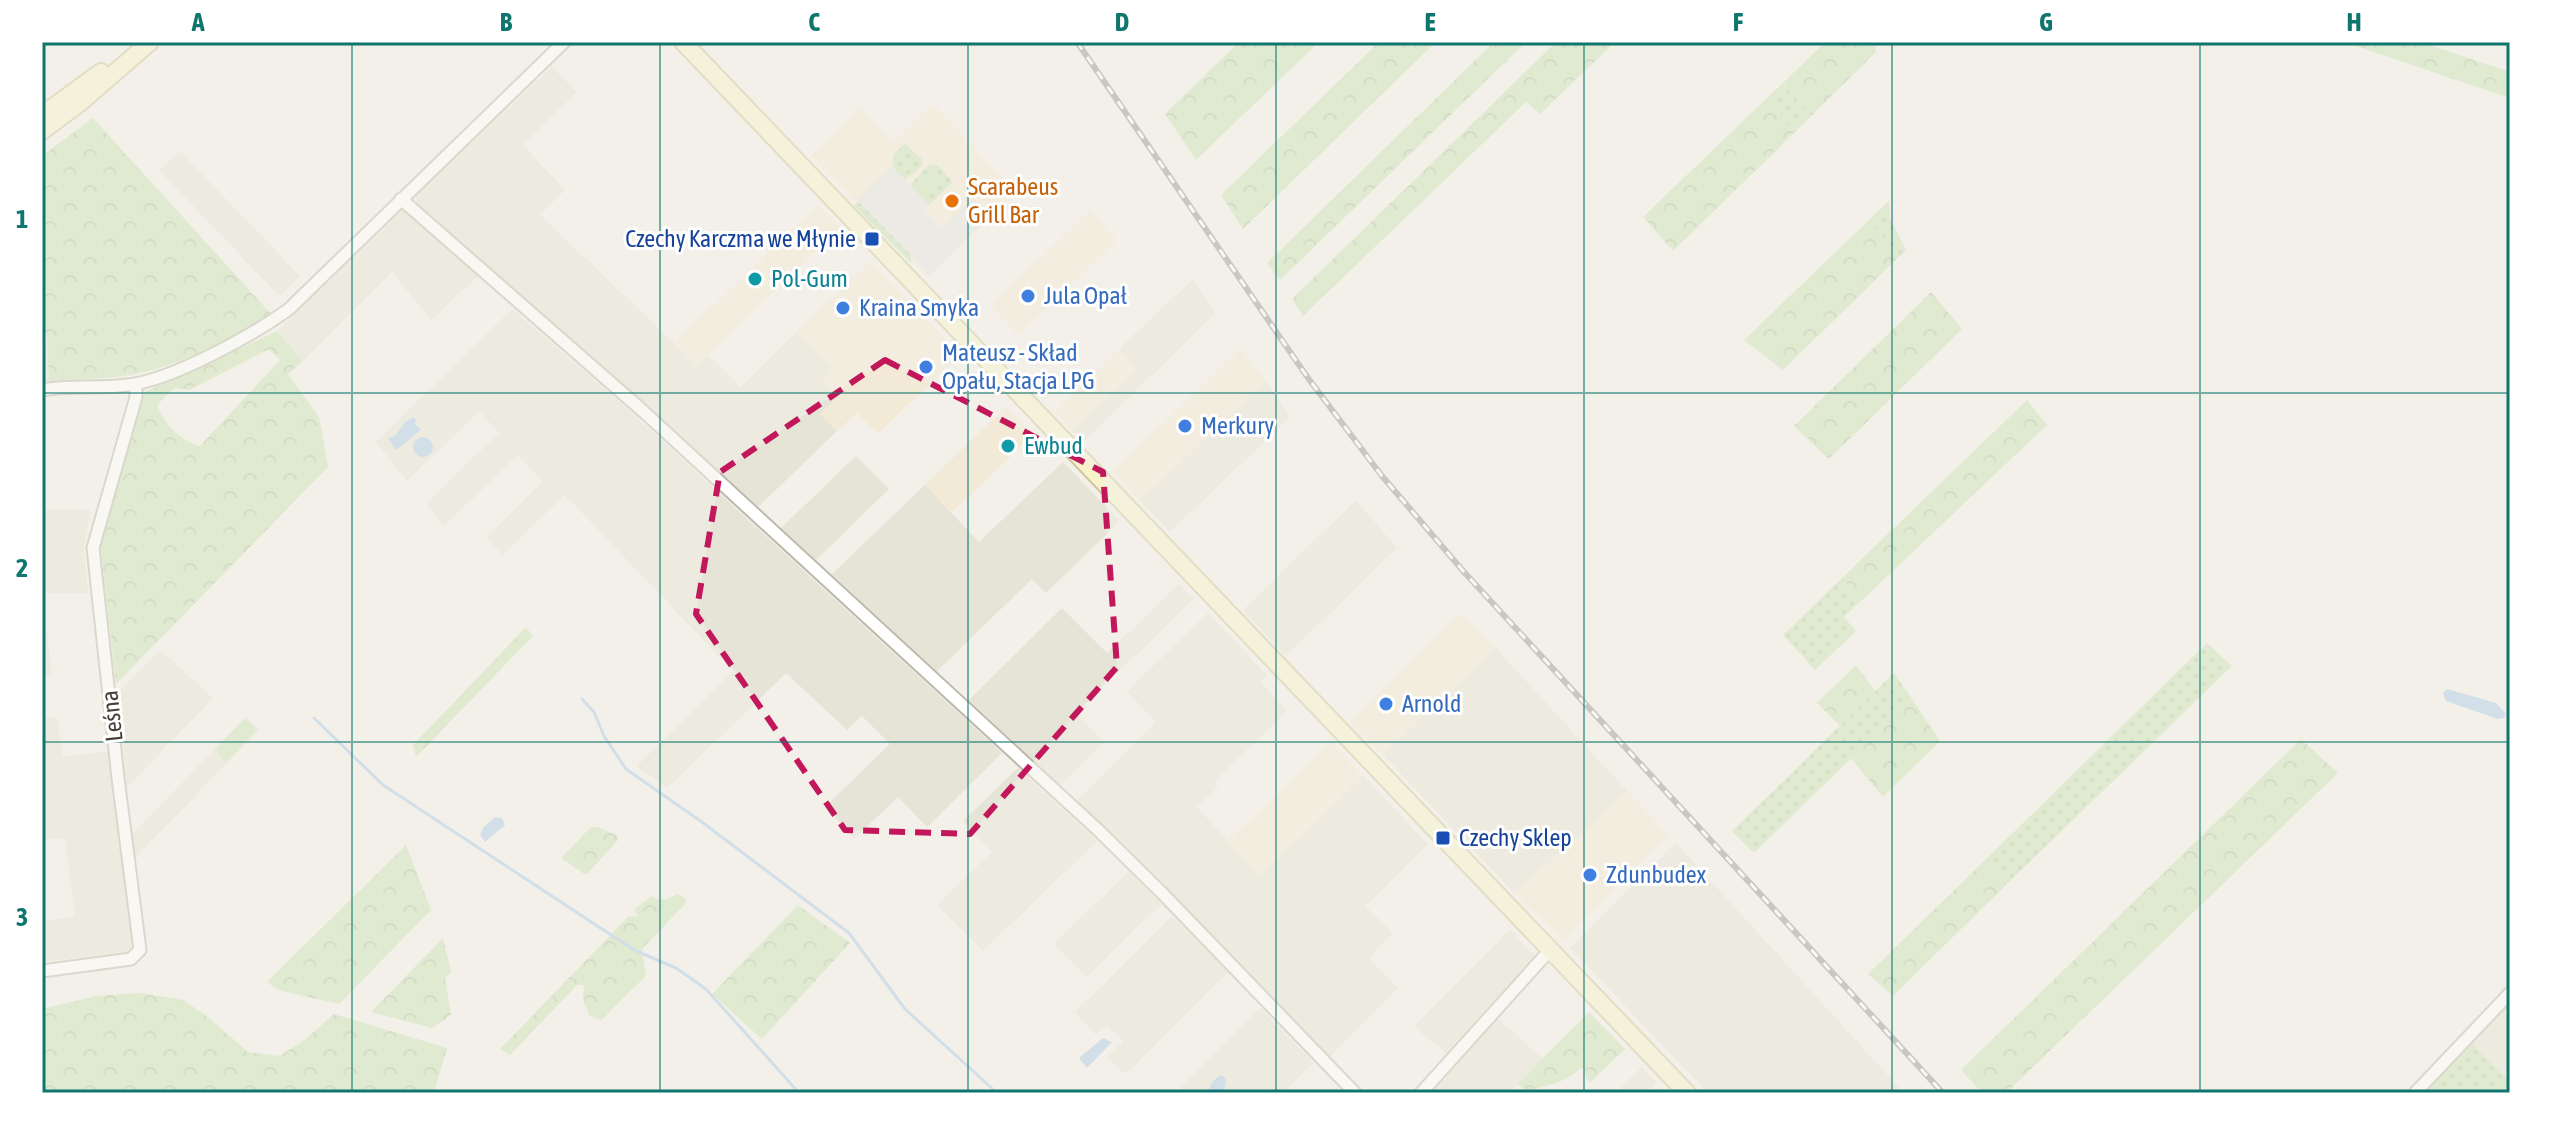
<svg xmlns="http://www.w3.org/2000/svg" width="2552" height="1135" viewBox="0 0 2552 1135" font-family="'Asap Condensed',sans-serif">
	<defs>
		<pattern id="grass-dots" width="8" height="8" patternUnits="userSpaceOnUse" patternTransform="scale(2)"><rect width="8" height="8" fill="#cae3b5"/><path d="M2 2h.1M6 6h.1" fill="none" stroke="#afc49c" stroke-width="1.8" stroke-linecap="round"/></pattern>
		<pattern id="forest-crowns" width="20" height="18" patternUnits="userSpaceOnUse" patternTransform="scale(2)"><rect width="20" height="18" fill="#cae3b5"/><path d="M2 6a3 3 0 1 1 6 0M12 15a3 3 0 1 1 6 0" fill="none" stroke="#afc49c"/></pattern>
		<pattern id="park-tufts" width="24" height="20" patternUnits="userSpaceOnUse" patternTransform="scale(2)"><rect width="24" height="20" fill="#cae3b5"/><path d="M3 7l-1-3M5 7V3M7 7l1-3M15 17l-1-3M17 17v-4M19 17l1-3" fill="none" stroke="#afc49c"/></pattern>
	</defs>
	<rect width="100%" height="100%" fill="#f2f0e8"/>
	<!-- residential -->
	<g fill="#e6e3d7">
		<polygon points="552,67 577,92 523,145 565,190 540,215 697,365 708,355 740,387 797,332 833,370 823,380 839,396 820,414 837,431 758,507 641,400 521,298 417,205 416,196"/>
		<polygon points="179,150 300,276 279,296 159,170"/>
		<polygon points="403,210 478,276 431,320 392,272 303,361 277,331"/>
		<polygon points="1193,279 1216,313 1083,442 1073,431 1137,369 1119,349"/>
		<polygon points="512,309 622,404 1002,753 927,827 898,797 854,839 825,807 890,744 862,716 847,730 786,673 667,788 637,766 733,671 565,495 502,555 486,537 543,481 518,455 443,527 426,503 499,433 479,411 407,481 376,442"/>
		<polygon points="42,333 47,333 49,381 42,382"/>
		<polygon points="1265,381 1290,417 1170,532 1140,501"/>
		<polygon points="856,456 889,489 816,560 781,528"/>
		<polygon points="1063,462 1120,521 1046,593 1032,579 936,672 832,574 925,485 979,542"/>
		<polygon points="1356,500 1397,548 1286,656 1243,610"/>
		<polygon points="42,510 90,510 84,551 88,593 42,593"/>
		<polygon points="1179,584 1194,599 1076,713 1104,743 1059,787 968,701 1062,608 1107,653"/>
		<polygon points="1208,613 1267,675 1260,682 1287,711 1214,782 1218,787 1197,807 1260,876 1363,776 1428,844 1365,906 1393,933 1369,958 1398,988 1330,1057 1076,801 1156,723 1127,691"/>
		<polygon points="47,633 52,675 42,676 42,634"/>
		<polygon points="1495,647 1627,791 1515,894 1383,755"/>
		<polygon points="160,650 213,698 127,787 117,693"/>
		<polygon points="246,716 259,730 135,858 132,835"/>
		<polygon points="57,717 63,757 109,751 133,945 128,951 42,962 42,921 75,916 65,838 42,840 42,719"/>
		<polygon points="1018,768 1097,841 983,951 937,904 992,852 963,821"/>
		<polygon points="1676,843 1904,1093 1708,1093 1570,948"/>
		<polygon points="1129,871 1161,904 1087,977 1054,944"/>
		<polygon points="1172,916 1229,972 1125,1074 1107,1057 1123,1041 1107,1025 1096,1035 1075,1012"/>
		<polygon points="1510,929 1535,956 1446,1053 1414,1027"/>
		<polygon points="2510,1001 2510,1082 2470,1041"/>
		<polygon points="1260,1008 1314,1063 1283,1093 1175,1093"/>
		<polygon points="1497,1018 1543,1059 1510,1091 1512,1093 1430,1093"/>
		<polygon points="1642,1067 1657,1083 1647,1093 1615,1093"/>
	</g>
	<!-- commercial -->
	<g fill="#f2e9d6">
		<polygon points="933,104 1016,192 928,278 811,156 861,108 892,143"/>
		<polygon points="818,205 840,228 697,366 675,342"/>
		<polygon points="1089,211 1117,240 1018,336 991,306"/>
		<polygon points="871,261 960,354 878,434 857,413 837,431 820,414 838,396 823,380 833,370 797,332"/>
		<polygon points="1241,348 1265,381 1140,501 1113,472"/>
		<polygon points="1119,349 1137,368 1073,431 1055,412"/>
		<polygon points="1007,406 1033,435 951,513 925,485"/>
		<polygon points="1460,614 1495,647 1383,755 1350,722"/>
		<polygon points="1330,742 1363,776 1260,876 1228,841"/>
		<polygon points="1627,791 1668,834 1563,941 1515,894"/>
	</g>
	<!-- grass -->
	<g fill="url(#grass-dots)">
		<polygon points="1782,84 1811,116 1795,132 1766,99"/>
		<polygon points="905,144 922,159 922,165 905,180 892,166 894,154"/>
		<polygon points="937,165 953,182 929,205 910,185 928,166"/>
		<polygon points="1889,201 1890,219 1906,250 1900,256 1869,220"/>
		<polygon points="856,203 861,204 911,255 911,263 854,206"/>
		<polygon points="1842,578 1860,602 1844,617 1856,631 1815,670 1783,635"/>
		<polygon points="2207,643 2232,666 2005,886 2000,868 1981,864"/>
		<polygon points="1894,673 1912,699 1754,853 1732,831"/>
		<polygon points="2470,1041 2510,1082 2510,1093 2423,1093"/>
	</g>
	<!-- forest -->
	<g fill="url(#forest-crowns)" fill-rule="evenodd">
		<polygon points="1239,42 1319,42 1196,160 1165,114"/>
		<polygon points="1379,42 1436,42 1243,229 1221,195"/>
		<polygon points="1494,42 1526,42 1280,280 1267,263"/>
		<polygon points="1556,42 1615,42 1540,114 1526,102 1303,316 1292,299"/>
		<polygon points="1825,42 1875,42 1876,52 1811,116 1782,84"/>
		<polygon points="2344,42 2420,42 2510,72 2510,98"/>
		<polygon points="1766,99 1795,132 1673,251 1643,217"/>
		<path d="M 93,118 L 271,314 C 224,342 172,371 117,377 C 95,379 72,379 49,381 L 47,333 L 42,333 L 42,156 Z"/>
		<polygon points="1869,220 1900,256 1783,370 1744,340"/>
		<polygon points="1931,292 1962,329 1829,459 1794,426"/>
		<path d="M 277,331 L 303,361 L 288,374 L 319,417 L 328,467 L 116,684 L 100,542 L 141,394 ZM 269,349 L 280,360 L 200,446 C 181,441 163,423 157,405 L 174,388 L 189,390 Z"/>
		<polygon points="2027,400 2047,425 1860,602 1842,578"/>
		<polygon points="526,627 533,636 416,757 413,745"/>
		<polygon points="1856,665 1875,691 1840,726 1817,703"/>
		<polygon points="1912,699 1940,741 1883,797 1850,757"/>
		<polygon points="2301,739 2338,773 2006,1093 1982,1093 1961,1070"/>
		<polygon points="591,827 598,827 618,836 618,840 587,874 584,874 561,858"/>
		<polygon points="406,845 431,910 339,1004 278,990 267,982"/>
		<polygon points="1981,864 2001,868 2005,886 1893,996 1868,974"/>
		<path d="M 677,894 L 685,898 L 686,903 L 642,949 L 646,976 L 601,1020 L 589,1015 L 583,998 L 584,985 L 577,985 L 510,1055 L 500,1049 L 629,916 L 638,917 L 635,909 L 651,896 C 661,902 669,900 677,894 Z"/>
		<polygon points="798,905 850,943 762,1039 712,994"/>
		<polygon points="443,938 451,972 445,978 451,1015 432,1028 371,1012"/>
		<polygon points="140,993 183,1000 208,1017 248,1052 279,1056 302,1042 334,1014 447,1048 434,1093 42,1093 42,1009 96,996"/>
		<path d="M 1589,1012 L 1625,1049 L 1591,1082 L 1586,1078 L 1585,1069 L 1581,1068 C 1565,1083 1548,1085 1528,1091 L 1517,1084 Z"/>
	</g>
	<!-- park -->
	<polygon fill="url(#park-tufts)" points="932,167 942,178 923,196 912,185"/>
	<!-- garden -->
	<polygon fill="#cae3b5" points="245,719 257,730 226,762 215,750"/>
	<!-- parking -->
	<polygon fill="#e4e3e0" points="892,166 929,205 924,210 942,228 973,198 990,216 928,276 925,273 926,271 857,200"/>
	<!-- water -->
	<g fill="#abc9e9">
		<polygon points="414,417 416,420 415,424 421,430 396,450 388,438 395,436 405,422"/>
		<circle cx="423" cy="447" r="10"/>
		<polygon points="2447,689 2496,703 2506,714 2504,718 2498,719 2446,701 2443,693"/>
		<polygon points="495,817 502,818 505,825 485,842 480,835 483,828"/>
		<polygon points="1103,1038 1112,1042 1087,1068 1079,1058"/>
		<polygon points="1221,1075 1226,1078 1224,1093 1207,1093 1213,1081"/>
	</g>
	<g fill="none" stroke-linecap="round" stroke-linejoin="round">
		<!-- stream -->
		<g stroke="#abc9e9" stroke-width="3">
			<polyline points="582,699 594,712 604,736 626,769 702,822 849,933 905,1009 997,1093"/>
			<polyline points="314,718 383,785 634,950 676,968 706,989 799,1093"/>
		</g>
		<defs>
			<g id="street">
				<polyline points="401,199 644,412 1098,830 1162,893 1355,1093"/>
				<path d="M 42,390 C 70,385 100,389 128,385 C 172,380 253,335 289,309 L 564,42"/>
				<polyline points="42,971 131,959 140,950 118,778 93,548 136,397 136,384"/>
				<polyline points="1421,1093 1550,950"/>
				<polyline points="2415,1093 2510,993"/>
			</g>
			<g id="secondary">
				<polyline points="683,42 1687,1093"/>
				<polyline points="42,115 101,72"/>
				<polyline points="42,131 81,102 150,42"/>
			</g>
		</defs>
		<!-- street casing -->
		<use href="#street" stroke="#bdb9ac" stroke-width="15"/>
		<!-- secondary casing -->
		<use href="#secondary" stroke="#cec59c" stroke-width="20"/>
		<!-- street -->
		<use href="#street" stroke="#fff" stroke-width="11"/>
		<!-- secondary -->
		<use href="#secondary" stroke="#f9f3cc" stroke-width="16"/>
		<defs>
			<polyline id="rail" points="1077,42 1308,378 1382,476 1464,572 1943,1093"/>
		</defs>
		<!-- rail casing -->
		<use href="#rail" stroke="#969696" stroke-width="6"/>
		<!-- rail -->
		<use href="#rail" stroke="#fff" stroke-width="3" stroke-dasharray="9" stroke-linecap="butt"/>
	</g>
	<!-- marked area -->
	<path d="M0 0H2552V1135H0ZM 885,360 L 1103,472 L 1117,667 L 970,834 L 845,830 L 696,614 L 720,472 Z" fill="#f2f0e8" fill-opacity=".55" fill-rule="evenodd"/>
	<path fill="none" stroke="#c2185b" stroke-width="6" stroke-dasharray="16 10" stroke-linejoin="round" d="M 885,360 L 1103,472 L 1117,667 L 970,834 L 845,830 L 696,614 L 720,472 Z"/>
	<!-- grid -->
	<path fill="none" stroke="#0f766e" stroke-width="2" stroke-opacity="0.55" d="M 352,42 L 352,1093M 660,42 L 660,1093M 968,42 L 968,1093M 1276,42 L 1276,1093M 1584,42 L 1584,1093M 1892,42 L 1892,1093M 2200,42 L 2200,1093M 42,393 L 2510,393M 42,742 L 2510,742"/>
	<!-- markers -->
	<circle fill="#e8710a" stroke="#fff" stroke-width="3" cx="952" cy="201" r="8"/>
	<g fill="#1a4fb4" stroke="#fff" stroke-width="3">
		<rect x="864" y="231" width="16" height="16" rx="4"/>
		<rect x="1435" y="830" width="16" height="16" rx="4"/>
	</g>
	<g fill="#0f9aa8" stroke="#fff" stroke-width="3">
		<circle cx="755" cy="279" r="8"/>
		<circle cx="1008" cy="446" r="8"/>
	</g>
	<g fill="#3f7fe0" stroke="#fff" stroke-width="3">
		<circle cx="1028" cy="296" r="8"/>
		<circle cx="843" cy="308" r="8"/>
		<circle cx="926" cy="367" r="8"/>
		<circle cx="1185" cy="426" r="8"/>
		<circle cx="1386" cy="704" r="8"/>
		<circle cx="1590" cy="875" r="8"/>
	</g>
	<g text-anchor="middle" stroke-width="6" stroke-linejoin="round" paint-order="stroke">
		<!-- food labels -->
		<g font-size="24" fill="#c56008" stroke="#fff" text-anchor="start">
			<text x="968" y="195">Scarabeus<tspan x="968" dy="28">Grill Bar</tspan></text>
		</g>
		<!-- transit labels -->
		<g font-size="24" fill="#164399" stroke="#fff" text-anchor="end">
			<text x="856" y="247">Czechy Karczma we Młynie</text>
			<text x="1459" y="846" text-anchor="start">Czechy Sklep</text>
		</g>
		<!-- culture labels -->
		<g font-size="24" fill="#0d838f" stroke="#fff" text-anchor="start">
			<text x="771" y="287">Pol-Gum</text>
			<text x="1024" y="454">Ewbud</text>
		</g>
		<!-- shop labels -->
		<g font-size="24" fill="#366cbe" stroke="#fff" text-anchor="start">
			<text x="1044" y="304">Jula Opał</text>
			<text x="859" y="316">Kraina Smyka</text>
			<text x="942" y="361">Mateusz - Skład<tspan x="942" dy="28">Opału, Stacja LPG</tspan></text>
			<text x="1201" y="434">Merkury</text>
			<text x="1402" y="712">Arnold</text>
			<text x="1606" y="883">Zdunbudex</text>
		</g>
		<!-- street labels -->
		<g font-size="24" fill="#454138" stroke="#fff">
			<text transform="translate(112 716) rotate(-96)" y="8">Leśna</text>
		</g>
	</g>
	<!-- border -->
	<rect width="2552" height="1135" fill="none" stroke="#ffffff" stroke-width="88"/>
	<rect x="44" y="44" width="2464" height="1047" fill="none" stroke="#0f766e" stroke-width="3"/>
	<g font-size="26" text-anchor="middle" font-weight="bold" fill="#0f766e">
		<text x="198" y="31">A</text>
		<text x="506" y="31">B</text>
		<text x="814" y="31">C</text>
		<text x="1122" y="31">D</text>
		<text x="1430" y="31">E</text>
		<text x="1738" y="31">F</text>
		<text x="2046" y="31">G</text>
		<text x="2354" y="31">H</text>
		<text x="22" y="228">1</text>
		<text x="22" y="577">2</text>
		<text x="22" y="926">3</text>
	</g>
</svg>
